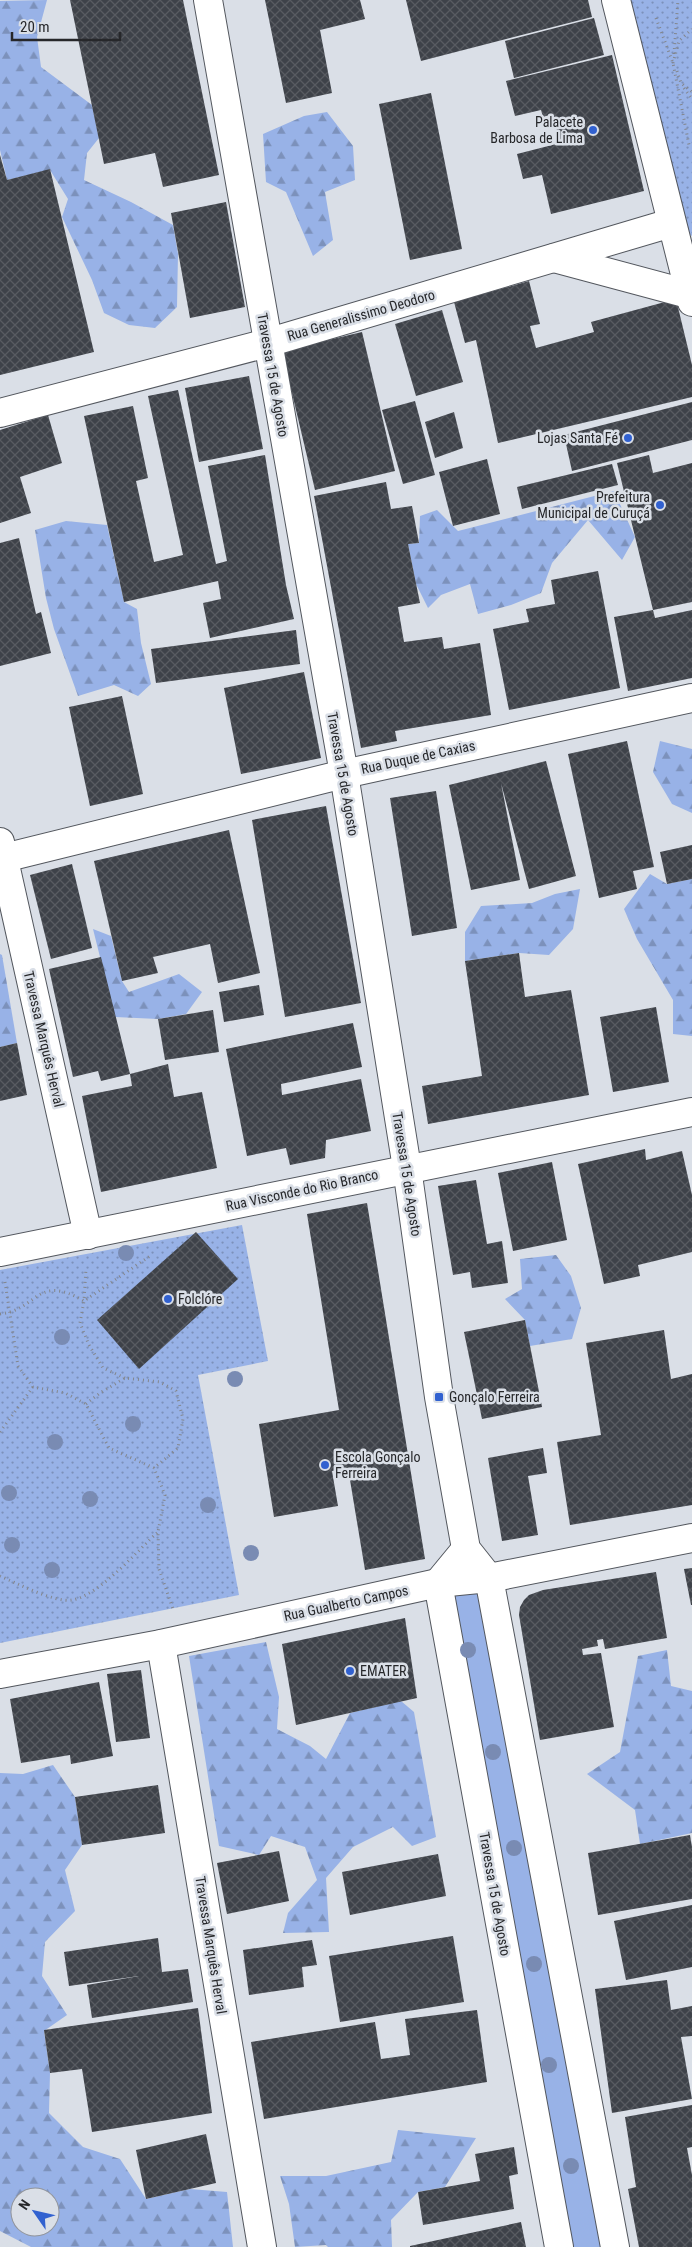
<svg xmlns="http://www.w3.org/2000/svg" width="692" height="2247" viewBox="0 0 692 2247" font-family="'Roboto Condensed',sans-serif">
	<defs>
		<pattern id="forest-firs" width="22" height="20" patternUnits="userSpaceOnUse" patternTransform="scale(1.25)"><rect width="22" height="20" fill="#98b2e7"/><path d="M5 1l3.5 6h-7zM16 11l3.5 6h-7z" fill="#7c91bb"/></pattern>
		<pattern id="park-dots" width="8" height="8" patternUnits="userSpaceOnUse" patternTransform="scale(1.25)"><rect width="8" height="8" fill="#98b2e7"/><path d="M2 2h.1M6 6h.1" fill="none" stroke="#7c91bb" stroke-width="1.8" stroke-linecap="round"/></pattern>
		<pattern id="building-cross-hatch" width="8" height="8" patternUnits="userSpaceOnUse" patternTransform="scale(1.25)"><rect width="8" height="8" fill="#3e4249"/><path d="M0 0l8 8M0 8l8-8" fill="none" stroke="#585b61"/></pattern>
	</defs>
	<rect width="100%" height="100%" fill="#dadfe7"/>
	<!-- grass -->
	<polygon fill="#98b2e7" points="489,1578 615,2247 559,2247 438,1583"/>
	<!-- forest -->
	<g fill="url(#forest-firs)" fill-rule="evenodd">
		<polygon points="47,0 37,37 41,67 92,105 99,138 87,153 84,180 131,202 173,225 178,254 177,307 155,328 129,325 104,313 92,280 62,217 68,199 50,170 7,180 0,150 0,1"/>
		<polygon points="327,112 353,146 355,180 325,192 333,240 313,256 286,192 266,182 263,134 304,116"/>
		<polygon points="614,491 635,537 622,560 588,520 552,563 541,593 511,605 478,614 470,584 441,595 428,608 416,584 408,544 419,543 420,516 437,510 458,531"/>
		<polygon points="66,521 107,525 124,602 137,609 141,643 151,684 138,696 114,685 78,696 54,629 46,598 35,530"/>
		<polygon points="660,741 692,749 692,813 672,804 653,772"/>
		<polygon points="650,874 667,884 692,879 692,1036 673,1034 673,1000 637,939 624,909"/>
		<polygon points="580,889 573,929 549,955 519,953 465,961 465,932 481,906 532,903 555,894"/>
		<polygon points="93,929 111,936 122,981 129,992 179,974 202,992 186,1014 158,1019 115,1017"/>
		<polygon points="0,954 2,955 17,1043 0,1047"/>
		<polygon points="556,1255 571,1276 581,1308 572,1339 530,1346 525,1320 505,1299 522,1289 520,1259"/>
		<polygon points="266,1642 279,1697 277,1729 310,1746 326,1759 350,1713 401,1701 414,1712 436,1837 412,1846 393,1827 353,1847 326,1878 329,1932 283,1933 288,1913 317,1880 305,1847 271,1836 259,1855 219,1846 189,1656"/>
		<polygon points="667,1650 671,1686 692,1691 692,1833 640,1844 635,1810 587,1774 620,1752 638,1656"/>
		<path d="M 53,1765 L 75,1797 L 82,1845 L 65,1870 L 75,1911 L 45,1942 L 42,1976 L 67,2015 L 44,2031 L 50,2073 L 49,2113 L 83,2147 L 120,2159 L 146,2199 L 190,2189 L 227,2192 L 233,2247 L 31,2247 L 0,2231 L 0,1773 L 23,1774 ZM 20,2197 L 50,2197 L 50,2227 L 20,2227 Z"/>
		<polygon points="398,2130 476,2138 445,2187 418,2192 391,2220 392,2247 328,2247 326,2245 295,2247 289,2204 280,2176 326,2176 391,2162"/>
	</g>
	<!-- park -->
	<g fill="url(#park-dots)">
		<polygon points="622,0 692,0 692,236 677,224"/>
		<polygon points="242,1225 268,1361 198,1375 239,1595 0,1643 0,1270"/>
	</g>
	<!-- building -->
	<g fill="url(#building-cross-hatch)">
		<polygon points="70,0 183,0 219,175 163,187 155,153 104,164"/>
		<polygon points="265,0 360,0 365,19 320,30 332,93 286,103"/>
		<polygon points="406,0 588,0 592,17 421,61"/>
		<polygon points="594,18 604,55 514,78 505,41"/>
		<polygon points="612,55 644,191 551,214 542,175 523,179 517,154 560,143 553,114 543,117 541,110 515,116 506,81"/>
		<polygon points="431,93 462,249 410,260 379,104"/>
		<polygon points="0,155 7,180 50,169 94,352 0,375"/>
		<polygon points="226,202 245,307 190,318 171,213"/>
		<polygon points="529,281 540,324 530,326 536,348 594,332 591,322 676,299 692,365 692,397 498,443 476,340 465,343 454,302"/>
		<polygon points="442,310 463,382 416,396 395,324"/>
		<polygon points="362,332 395,471 315,490 282,351"/>
		<polygon points="249,376 263,449 199,462 185,388"/>
		<polygon points="178,390 216,564 227,561 208,466 265,455 286,585 294,619 210,638 203,603 221,599 218,581 124,602 84,416 133,406 148,478 136,481 154,562 183,555 148,396"/>
		<polygon points="415,401 435,475 403,484 382,410"/>
		<polygon points="692,402 692,440 572,471 564,435"/>
		<polygon points="454,412 463,448 435,458 425,422"/>
		<polygon points="48,415 62,463 20,477 31,513 0,523 0,430"/>
		<polygon points="649,455 653,473 692,463 692,602 653,610 617,463"/>
		<polygon points="487,459 500,514 453,526 439,472"/>
		<polygon points="612,464 618,485 522,509 517,487"/>
		<polygon points="386,482 391,509 412,506 419,543 408,544 420,603 398,607 404,642 442,637 444,649 480,643 491,715 395,731 397,741 361,748 314,496"/>
		<polygon points="19,538 36,614 41,612 51,653 0,666 0,543"/>
		<polygon points="598,571 620,688 509,710 493,629 529,622 526,609 555,604 551,580"/>
		<polygon points="653,610 655,618 692,610 692,678 628,691 614,617"/>
		<polygon points="296,630 300,664 156,683 151,649"/>
		<polygon points="304,672 321,758 241,774 224,688"/>
		<polygon points="122,696 143,794 90,806 69,707"/>
		<polygon points="627,741 654,867 633,871 637,889 599,898 568,754"/>
		<polygon points="546,761 576,876 529,889 501,783 520,880 471,890 449,785"/>
		<polygon points="436,791 457,928 412,936 390,798"/>
		<polygon points="326,806 361,1003 285,1017 252,820"/>
		<polygon points="229,830 260,973 218,983 210,944 153,957 158,973 122,981 94,861"/>
		<polygon points="692,845 692,879 667,884 660,852"/>
		<polygon points="72,864 92,948 51,959 30,875"/>
		<polygon points="519,953 525,997 571,990 589,1095 428,1124 422,1086 482,1076 465,961"/>
		<polygon points="101,957 130,1074 101,1081 98,1071 73,1077 49,969"/>
		<polygon points="259,985 264,1015 224,1022 219,992"/>
		<polygon points="656,1007 669,1082 613,1092 600,1017"/>
		<polygon points="213,1010 219,1052 165,1060 158,1019"/>
		<polygon points="353,1023 362,1067 281,1084 282,1095 361,1079 371,1131 326,1140 325,1158 290,1165 286,1148 247,1156 226,1049"/>
		<polygon points="17,1043 27,1095 0,1101 0,1047"/>
		<polygon points="168,1064 174,1097 202,1092 217,1168 101,1192 82,1096 132,1086 130,1074"/>
		<polygon points="645,1149 646,1160 682,1151 692,1195 692,1252 638,1265 640,1276 604,1284 578,1164"/>
		<polygon points="552,1162 567,1240 513,1251 498,1173"/>
		<polygon points="476,1180 487,1244 502,1241 508,1283 472,1288 470,1272 453,1275 438,1186"/>
		<polygon points="367,1203 425,1559 365,1570 348,1468 332,1471 338,1506 274,1517 259,1424 339,1410 307,1214"/>
		<polygon points="196,1232 238,1279 139,1369 97,1320"/>
		<polygon points="525,1320 542,1407 482,1419 464,1332"/>
		<polygon points="664,1330 671,1379 692,1374 692,1505 570,1525 557,1442 601,1435 586,1343"/>
		<polygon points="543,1448 547,1473 528,1476 538,1535 502,1541 488,1458"/>
		<polygon points="692,1568 692,1605 691,1605 684,1569"/>
		<polygon points="656,1572 667,1638 605,1649 603,1639 597,1640 598,1646 582,1649 583,1655 601,1653 614,1727 540,1740 519,1615 520,1607 524,1600 529,1595 543,1590"/>
		<polygon points="405,1618 417,1698 296,1725 282,1644"/>
		<polygon points="141,1670 150,1738 116,1742 107,1674"/>
		<polygon points="99,1682 113,1756 71,1764 70,1755 21,1763 10,1699"/>
		<polygon points="158,1785 165,1833 82,1845 75,1797"/>
		<polygon points="690,1835 692,1847 692,1899 598,1915 588,1853"/>
		<polygon points="279,1851 289,1901 227,1914 217,1863"/>
		<polygon points="438,1854 446,1896 350,1915 342,1872"/>
		<polygon points="692,1905 692,1967 626,1980 614,1921"/>
		<polygon points="453,1936 464,2002 340,2022 329,1956"/>
		<polygon points="158,1938 162,1972 188,1969 193,2002 92,2018 87,1985 139,1976 69,1986 64,1952"/>
		<polygon points="312,1940 317,1965 302,1967 304,1987 249,1995 243,1950"/>
		<polygon points="667,1980 671,2010 692,2006 692,2036 681,2037 692,2099 612,2113 595,1989"/>
		<polygon points="198,2008 212,2113 92,2132 82,2069 50,2073 44,2030"/>
		<polygon points="477,2010 487,2082 264,2119 251,2042 375,2022 381,2059 410,2055 405,2019"/>
		<polygon points="692,2105 692,2147 687,2148 692,2175 692,2247 639,2247 628,2189 636,2187 625,2117"/>
		<polygon points="206,2134 216,2183 146,2199 136,2150"/>
		<polygon points="514,2147 518,2174 509,2176 514,2209 423,2225 418,2192 480,2181 475,2154"/>
		<polygon points="521,2222 526,2247 410,2247 410,2246"/>
	</g>
	<g fill="none" stroke-linecap="round" stroke-linejoin="round">
		<defs>
			<g id="street">
				<polyline points="208,0 344,774 407,1168 439,1397 466,1549 489,1578 615,2247"/>
				<polyline points="616,0 692,302"/>
				<polyline points="554,258 692,295"/>
				<polyline points="0,413 267,343 671,223"/>
				<polyline points="0,842 88,1235"/>
				<polyline points="0,859 344,774 692,698"/>
				<polyline points="0,1252 692,1112"/>
				<polyline points="466,1549 438,1583 559,2247"/>
				<polyline points="161,1644 262,2247"/>
				<polyline points="0,1674 161,1644 438,1583 489,1578 692,1538"/>
			</g>
		</defs>
		<!-- street casing -->
		<use href="#street" stroke="#53575e" stroke-width="30"/>
		<!-- path -->
		<g stroke="#83868c" stroke-width="3" stroke-dasharray="1 4" stroke-linecap="butt">
			<polyline points="656,18 673,63 689,145"/>
			<polyline points="674,54 678,0"/>
			<polyline points="673,63 679,41 692,29"/>
			<polyline points="677,71 681,83 692,92"/>
			<polyline points="684,88 692,99"/>
			<polyline points="5,1282 18,1366 33,1387 65,1393 86,1404 109,1448 154,1468 165,1495 158,1532 159,1569 173,1609"/>
			<path d="M 0,1314 C 38,1310 36,1273 84,1301 L 86,1268"/>
			<polyline points="125,1378 103,1368 89,1345 80,1323 84,1301 150,1256"/>
			<polyline points="86,1404 100,1393 125,1378 160,1382 176,1391 183,1419 178,1448 154,1468"/>
			<polyline points="0,1432 33,1387"/>
			<path d="M 0,1576 C 16,1583 55,1603 72,1600 C 100,1595 137,1551 158,1532"/>
		</g>
		<!-- street -->
		<use href="#street" stroke="#fff" stroke-width="28"/>
	</g>
	<!-- trees -->
	<g fill="#798bb3">
		<circle cx="126" cy="1253" r="8"/>
		<circle cx="62" cy="1337" r="8"/>
		<circle cx="235" cy="1379" r="8"/>
		<circle cx="133" cy="1424" r="8"/>
		<circle cx="55" cy="1442" r="8"/>
		<circle cx="9" cy="1493" r="8"/>
		<circle cx="90" cy="1499" r="8"/>
		<circle cx="208" cy="1505" r="8"/>
		<circle cx="12" cy="1545" r="8"/>
		<circle cx="251" cy="1553" r="8"/>
		<circle cx="52" cy="1570" r="8"/>
		<circle cx="468" cy="1650" r="8"/>
		<circle cx="493" cy="1752" r="8"/>
		<circle cx="514" cy="1848" r="8"/>
		<circle cx="534" cy="1964" r="8"/>
		<circle cx="549" cy="2065" r="8"/>
		<circle cx="571" cy="2166" r="8"/>
	</g>
	<!-- markers -->
	<g fill="#3161d0" stroke="#dadfe7" stroke-width="2">
		<circle cx="593" cy="130" r="5"/>
		<circle cx="628" cy="438" r="5"/>
		<circle cx="660" cy="505" r="5"/>
		<circle cx="168" cy="1299" r="5"/>
		<rect x="434" y="1392" width="10" height="10" rx="2.5"/>
		<circle cx="325" cy="1465" r="5"/>
		<circle cx="350" cy="1671" r="5"/>
	</g>
	<g text-anchor="middle" stroke-width="5" stroke-linejoin="round" paint-order="stroke">
		<!-- poi labels -->
		<g font-size="14" fill="#26272a" stroke="#dadfe7" text-anchor="start">
			<text x="583" y="127" text-anchor="end">Palacete<tspan x="583" dy="16">Barbosa de Lima</tspan></text>
			<text x="618" y="443" text-anchor="end">Lojas Santa Fé</text>
			<text x="650" y="502" text-anchor="end">Prefeitura<tspan x="650" dy="16">Municipal de Curuçá</tspan></text>
			<text x="178" y="1304">Folclóre</text>
			<text x="449" y="1402">Gonçalo Ferreira</text>
			<text x="335" y="1462">Escola Gonçalo<tspan x="335" dy="16">Ferreira</tspan></text>
			<text x="360" y="1676">EMATER</text>
		</g>
		<!-- street labels -->
		<g font-size="14" fill="#26272a" stroke="#dadfe7">
			<text transform="translate(361 315) rotate(-16)" y="5">Rua Generalissimo Deodoro</text>
			<text transform="translate(273 375) rotate(80)" y="5">Travessa 15 de Agosto</text>
			<text transform="translate(418 757) rotate(-12)" y="5">Rua Duque de Caxias</text>
			<text transform="translate(343 774) rotate(80)" y="5">Travessa 15 de Agosto</text>
			<text transform="translate(44 1039) rotate(77)" y="5">Travessa Marquês Herval</text>
			<text transform="translate(407 1174) rotate(81)" y="5">Travessa 15 de Agosto</text>
			<text transform="translate(302 1190) rotate(-12)" y="5">Rua Visconde do Rio Branco</text>
			<text transform="translate(346 1603) rotate(-12)" y="5">Rua Gualberto Campos</text>
			<text transform="translate(495 1894) rotate(80)" y="5">Travessa 15 de Agosto</text>
			<text transform="translate(211 1945) rotate(81)" y="5">Travessa Marquês Herval</text>
		</g>
	</g>
	<!-- north arrow -->
	<g transform="translate(35 2212) rotate(304)"><circle r="24" fill="#dadfe7" stroke="#92959b"/>
	<path d="M0-4L9 19L0 12L-9 19Z" fill="#3161d0"/>
	<text y="-8" font-size="14" font-weight="bold" text-anchor="middle" fill="#26272a">N</text>
	</g>
	<!-- scale -->
	<path d="M12 32v8h108v-8" fill="none" stroke="#26272a" stroke-width="2.5"/>
	<text x="20" y="32" font-size="15" fill="#26272a" stroke="#dadfe7" stroke-width="4" paint-order="stroke">20 m</text>
</svg>
